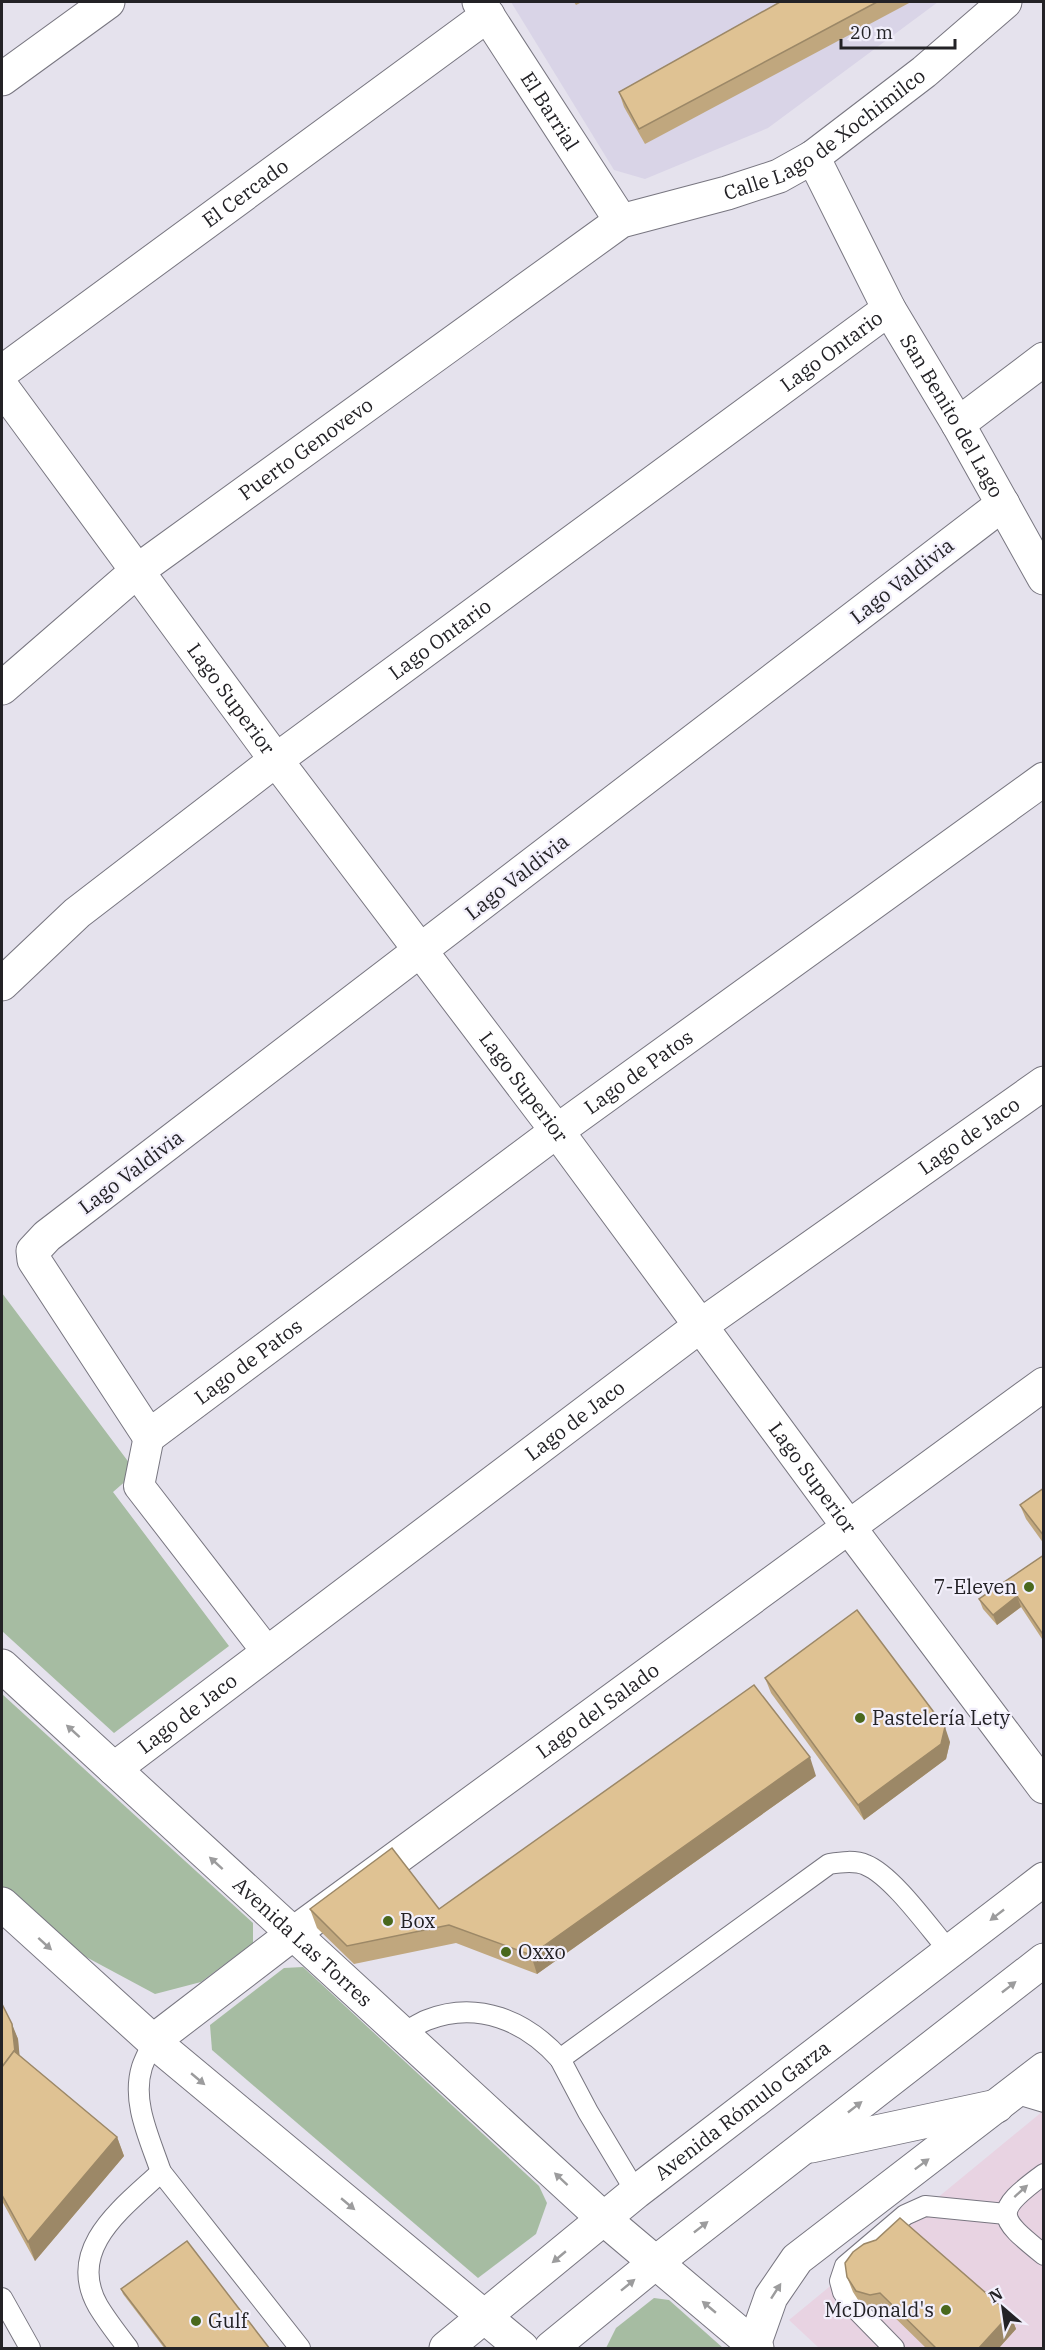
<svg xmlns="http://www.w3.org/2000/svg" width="1045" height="2350" viewBox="0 0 1045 2350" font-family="'IBM Plex Serif',serif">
	<rect width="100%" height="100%" fill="#e5e2ed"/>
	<!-- commercial -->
	<polygon fill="#e8d3e2" points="1043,2111 1043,2348 819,2348 789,2320"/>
	<!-- built -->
	<polygon fill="#d9d4e7" points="511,2 938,2 768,128 645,179 614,170"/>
	<!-- green -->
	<g fill="#a6bca2">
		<polygon points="2,1293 136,1472 113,1492 229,1646 114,1733 2,1631"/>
		<polygon points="2,1694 253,1923 253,1943 201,1982 155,1994 60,1943 2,1887"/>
		<polygon points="303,1967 539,2186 547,2203 536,2234 478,2278 212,2050 210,2025 284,1968"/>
		<polygon points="654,2298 669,2300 723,2348 606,2348 616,2328"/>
	</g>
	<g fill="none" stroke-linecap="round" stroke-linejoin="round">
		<defs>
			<g id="service">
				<path d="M 403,2033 C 411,2029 419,2023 427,2020 C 478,2000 526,2021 560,2059"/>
				<path d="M 153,2041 C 150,2050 145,2058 142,2067 C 131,2102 150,2139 161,2172"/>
				<polyline points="1014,2093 1044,2102"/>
				<path d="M 1044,2174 C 992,2212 997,2217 1044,2255"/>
				<path d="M 636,2192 L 588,2112 L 560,2059 L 829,1864 C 841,1862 855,1860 866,1865 C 893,1876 930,1929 950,1952"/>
				<polyline points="2,2298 30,2348"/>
				<path d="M 128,2348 C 118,2335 107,2321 98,2306 C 65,2248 124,2207 161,2172 L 300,2348"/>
				<polyline points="894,2348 852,2305 843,2292 840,2281 845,2266 905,2215 925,2206 1006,2214"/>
			</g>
			<polyline id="pedestrian" points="149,1436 139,1486 268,1653"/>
			<g id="minor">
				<path id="s1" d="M 479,2 L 621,221"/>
				<polyline points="2,79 108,2"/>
				<path id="s2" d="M 813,157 L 889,309 L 958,424 L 1044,578"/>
				<path id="s3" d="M 2,372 L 488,15"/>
				<path id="s4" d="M 2,387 L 276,760 L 557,1131 L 848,1526 L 1044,1787"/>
				<polyline points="958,424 1044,359"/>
				<path id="s5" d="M 1003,504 L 47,1236 L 33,1251 L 34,1260 L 149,1436 L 557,1131 L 1044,779"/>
				<path id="s6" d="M 2,688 L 137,571 L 621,221 L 727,193 L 779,176 L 813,157 L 924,72 L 1005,2"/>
				<path id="s7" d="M 2,984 L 77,913 L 276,760 L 889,309"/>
				<path id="s8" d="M 114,1769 L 700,1326 L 1044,1083"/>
				<path id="s9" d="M 153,2041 L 294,1933 L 1044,1384"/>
			</g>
			<g id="tertiary">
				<path id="s10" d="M 2,1666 L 604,2219 L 757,2348"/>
				<polyline points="2,1904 153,2041 522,2348"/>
				<polyline points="754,2345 771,2297 797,2259 1044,2069"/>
			</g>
			<g id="primary">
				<polyline points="811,2146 997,2106"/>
				<path id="s11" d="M 446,2348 L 636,2192 L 1044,1879"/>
				<polyline points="551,2348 655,2263 1044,1960"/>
			</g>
		</defs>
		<!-- service casing -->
		<use href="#service" stroke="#787680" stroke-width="22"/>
		<!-- pedestrian casing -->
		<use href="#pedestrian" stroke="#787680" stroke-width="32"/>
		<!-- minor casing -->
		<use href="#minor" stroke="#787680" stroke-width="35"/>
		<!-- tertiary casing -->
		<use href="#tertiary" stroke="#787680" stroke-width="35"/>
		<!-- primary casing -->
		<use href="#primary" stroke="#787680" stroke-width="35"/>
		<!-- service -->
		<use href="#service" stroke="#fff" stroke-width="20"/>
		<!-- pedestrian -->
		<use href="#pedestrian" stroke="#fff" stroke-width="30"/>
		<!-- minor -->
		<use href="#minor" stroke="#fff" stroke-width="33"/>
		<!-- tertiary -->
		<use href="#tertiary" stroke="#fff" stroke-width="33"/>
		<!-- primary -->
		<use href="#primary" stroke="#fff" stroke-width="33"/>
	</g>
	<!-- wall -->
	<g fill="#c0a77e">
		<polygon points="574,2 582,2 576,5"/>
		<polygon points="780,2 911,2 645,144 624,107 619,92"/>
		<polygon points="1044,1488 1044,1544 1026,1519 1020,1505"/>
		<polygon points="1044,1555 1044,1642 1021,1607 997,1625 983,1609 979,1599"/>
		<polygon points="765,1678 950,1742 946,1759 864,1820 771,1693"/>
		<polygon points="816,1776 537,1974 456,1943 354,1964 317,1928 310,1909 439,1909"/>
		<polygon points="2,2004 18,2039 19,2056 117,2137 124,2156 35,2261 2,2201"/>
		<polygon points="847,2277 1010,2314 1016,2329 998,2349 927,2349 885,2308 876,2310 862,2306 853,2292"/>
		<polygon points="121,2289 270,2349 165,2349 123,2294"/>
	</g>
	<!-- shaded-wall -->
	<g fill="#9c8867">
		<polygon points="1017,1596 1021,1607 997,1625 993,1615"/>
		<polygon points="945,1727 950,1742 946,1759 864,1820 858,1805"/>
		<polygon points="810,1757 816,1776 537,1974 531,1955"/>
		<polygon points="12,2024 18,2039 21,2070 2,2094"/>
		<polygon points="117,2137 124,2156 35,2261 28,2242"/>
		<polygon points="1010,2314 1016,2329 998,2349 978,2349"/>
	</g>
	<!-- building -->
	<g fill="#dfc293" stroke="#9c8867" stroke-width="1.5">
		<polygon points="780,2 877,2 639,129 619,92"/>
		<polygon points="1044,1488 1044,1536 1020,1505"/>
		<polygon points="1044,1555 1044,1636 1017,1596 993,1615 979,1599"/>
		<polygon points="857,1610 945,1727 941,1744 858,1805 765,1678"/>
		<polygon points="754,1685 810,1757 531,1955 449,1925 347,1946 310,1909 392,1848 439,1909"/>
		<polygon points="2,2004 12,2024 15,2052 14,2051 2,2067"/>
		<polygon points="14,2051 117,2137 28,2242 2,2195 2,2067"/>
		<polygon points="900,2218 1010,2314 978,2349 937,2349 880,2293 870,2295 856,2291 847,2277 845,2263 853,2252 864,2244 876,2240"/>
		<polygon points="187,2241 270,2349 167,2349 121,2289"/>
	</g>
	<!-- one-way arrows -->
	<defs><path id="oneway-solid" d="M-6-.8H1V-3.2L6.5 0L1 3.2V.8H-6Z" transform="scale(1.5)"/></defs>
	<g fill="#9c9c9d">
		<use href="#oneway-solid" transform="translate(73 1731) rotate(-138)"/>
		<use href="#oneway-solid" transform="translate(216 1863) rotate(-138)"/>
		<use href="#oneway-solid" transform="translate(997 1915) rotate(142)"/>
		<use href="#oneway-solid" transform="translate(45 1944) rotate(42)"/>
		<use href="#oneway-solid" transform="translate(1009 1987) rotate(-38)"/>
		<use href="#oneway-solid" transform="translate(198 2079) rotate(40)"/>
		<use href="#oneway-solid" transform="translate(855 2107) rotate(-38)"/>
		<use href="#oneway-solid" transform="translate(922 2164) rotate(-37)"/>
		<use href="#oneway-solid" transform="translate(561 2179) rotate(-137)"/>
		<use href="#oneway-solid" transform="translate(1021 2191) rotate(-42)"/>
		<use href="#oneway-solid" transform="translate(348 2204) rotate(40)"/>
		<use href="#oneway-solid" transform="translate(701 2227) rotate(-38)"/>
		<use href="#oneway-solid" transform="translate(559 2257) rotate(140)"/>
		<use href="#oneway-solid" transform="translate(628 2285) rotate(-39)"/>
		<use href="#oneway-solid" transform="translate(776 2291) rotate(-57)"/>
		<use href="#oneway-solid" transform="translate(709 2307) rotate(-140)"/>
	</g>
	<!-- markers -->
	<g fill="#4a681d" stroke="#f2effb" stroke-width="2">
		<circle cx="1029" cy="1587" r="6"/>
		<circle cx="860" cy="1718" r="6"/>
		<circle cx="388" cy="1921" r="6"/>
		<circle cx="506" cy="1952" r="6"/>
		<circle cx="946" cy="2310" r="6"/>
		<circle cx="196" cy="2321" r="6"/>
	</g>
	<g text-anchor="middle" stroke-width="4.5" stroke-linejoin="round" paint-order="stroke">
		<!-- street labels -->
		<g font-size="20" fill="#232226" stroke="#f2effb">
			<text dy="7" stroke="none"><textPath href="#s1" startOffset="130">El Barrial</textPath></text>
			<text dy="7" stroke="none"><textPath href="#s6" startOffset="1000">Calle Lago de Xochimilco</textPath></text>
			<text dy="7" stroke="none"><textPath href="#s3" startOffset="302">El Cercado</textPath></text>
			<text dy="7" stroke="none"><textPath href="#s7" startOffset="1044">Lago Ontario</textPath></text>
			<text dy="7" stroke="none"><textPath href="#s2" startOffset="294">San Benito del Lago</textPath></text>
			<text dy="7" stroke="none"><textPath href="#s6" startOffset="387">Puerto Genovevo</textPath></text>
			<text transform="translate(902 581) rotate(-38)" y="7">Lago Valdivia</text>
			<text dy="7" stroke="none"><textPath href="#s7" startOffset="558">Lago Ontario</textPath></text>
			<text dy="7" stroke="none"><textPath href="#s4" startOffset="387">Lago Superior</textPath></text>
			<text transform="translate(517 877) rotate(-38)" y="7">Lago Valdivia</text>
			<text dy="7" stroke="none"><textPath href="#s5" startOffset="2054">Lago de Patos</textPath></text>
			<text dy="7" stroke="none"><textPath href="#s4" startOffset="873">Lago Superior</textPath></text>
			<text dy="7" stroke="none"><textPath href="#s8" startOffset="1064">Lago de Jaco</textPath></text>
			<text transform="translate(131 1172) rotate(-37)" y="7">Lago Valdivia</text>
			<text dy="7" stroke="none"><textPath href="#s5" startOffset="1568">Lago de Patos</textPath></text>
			<text dy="7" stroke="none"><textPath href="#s8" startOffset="578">Lago de Jaco</textPath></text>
			<text dy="7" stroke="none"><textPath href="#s4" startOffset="1359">Lago Superior</textPath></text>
			<text dy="7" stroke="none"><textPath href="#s9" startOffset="554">Lago del Salado</textPath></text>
			<text dy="7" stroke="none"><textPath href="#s8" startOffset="92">Lago de Jaco</textPath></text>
			<text dy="7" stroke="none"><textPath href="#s10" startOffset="408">Avenida Las Torres</textPath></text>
			<text dy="7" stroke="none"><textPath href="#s11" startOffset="380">Avenida Rómulo Garza</textPath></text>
		</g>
		<!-- poi labels -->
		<g font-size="20" fill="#232226" stroke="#f2effb" text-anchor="start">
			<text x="1017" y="1594" text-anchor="end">7-Eleven</text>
			<text x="872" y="1725">Pastelería Lety</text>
			<text x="400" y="1928">Box</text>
			<text x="518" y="1959">Oxxo</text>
			<text x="934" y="2317" text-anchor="end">McDonald's</text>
			<text x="208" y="2328">Gulf</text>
		</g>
	</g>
	<!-- border -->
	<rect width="1045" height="2350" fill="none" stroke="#232226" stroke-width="6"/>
	<!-- north arrow -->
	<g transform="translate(1003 2308) rotate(331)" stroke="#f2effb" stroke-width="4.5" paint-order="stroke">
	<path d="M0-4.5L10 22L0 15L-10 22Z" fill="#232226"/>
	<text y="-9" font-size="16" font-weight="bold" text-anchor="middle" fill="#232226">N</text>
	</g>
	<!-- scale -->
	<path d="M841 39v9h114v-9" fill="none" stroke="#232226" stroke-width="3"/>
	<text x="850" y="39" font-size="18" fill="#232226" stroke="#f2effb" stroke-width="4.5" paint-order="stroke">20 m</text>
</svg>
